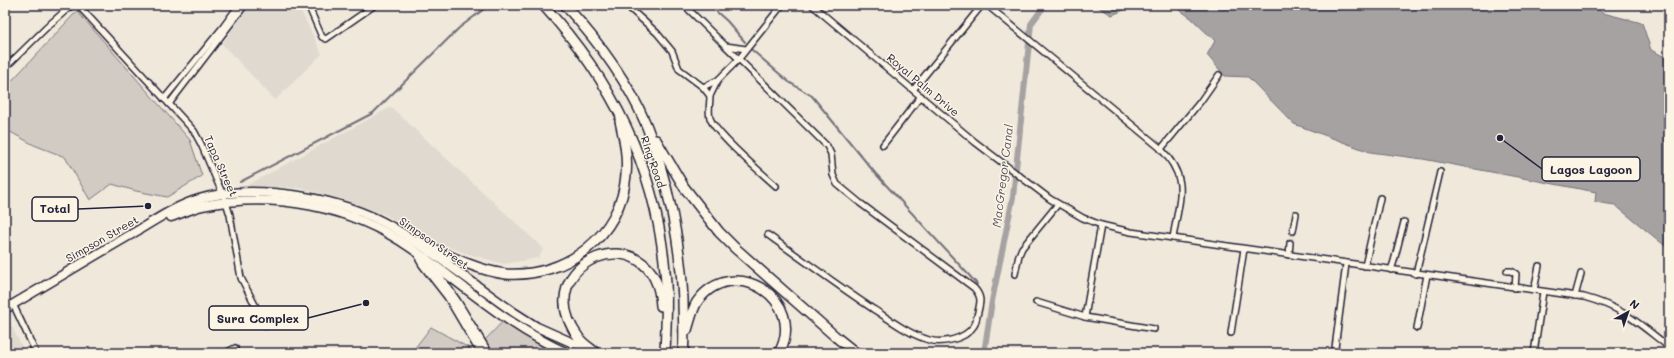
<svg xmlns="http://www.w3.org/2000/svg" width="1674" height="358" viewBox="0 0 1674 358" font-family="Mali,sans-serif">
	<rect width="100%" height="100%" fill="#efe8db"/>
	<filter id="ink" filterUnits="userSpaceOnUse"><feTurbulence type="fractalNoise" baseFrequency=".025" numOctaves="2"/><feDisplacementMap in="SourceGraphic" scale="8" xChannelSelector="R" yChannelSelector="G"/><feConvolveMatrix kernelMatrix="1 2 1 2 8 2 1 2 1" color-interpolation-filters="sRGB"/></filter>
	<g filter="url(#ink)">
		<!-- built -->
		<g fill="#e0d9cf">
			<polygon points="251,5 298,5 322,54 275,100 222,44 247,9"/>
			<polygon points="391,107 544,249 538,258 504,264 462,252 420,236 386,215 339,198 299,188 246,186"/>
			<polygon points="7,317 25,353 5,353 5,319"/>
		</g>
		<!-- green -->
		<g fill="#d1cbc3" stroke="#7a767f">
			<polygon points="77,11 190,140 202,176 167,197 136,191 112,184 90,200 65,157 34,145 5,129 5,88"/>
			<polygon points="507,317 550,353 494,353 484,341"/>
			<polygon points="431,327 469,348 473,353 411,353"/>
		</g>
		<!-- water -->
		<g fill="#a6a2a2" stroke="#716f79">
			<polygon points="1095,5 1136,5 1112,15"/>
			<polygon points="1173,5 1592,5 1603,13 1642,23 1651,50 1669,59 1669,249 1615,205 1595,202 1596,192 1423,159 1370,152 1294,124 1248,77 1225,76 1207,55 1215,41 1191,18"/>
		</g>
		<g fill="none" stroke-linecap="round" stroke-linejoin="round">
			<!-- stream -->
			<g stroke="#716f79" stroke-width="2">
				<polyline points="709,5 727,21 745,42"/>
				<polyline points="752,50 789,82 812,96 875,173 977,284"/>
				<polyline points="240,182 373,113 459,28 484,9 486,5"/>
			</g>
			<!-- canal -->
			<polyline stroke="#a6a2a2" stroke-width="6" points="984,353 992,301 1013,197 1031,24 1045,5"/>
			<!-- street-tunnel -->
			<polyline stroke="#c6c0bb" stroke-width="5" stroke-dasharray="5 2.5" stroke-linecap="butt" points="1290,243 1293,231"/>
			<defs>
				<g id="street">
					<polyline points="78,5 194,131 201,144 226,202 230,215 241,278 266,326"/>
					<polyline points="308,5 322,37 326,39 375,5"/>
					<path d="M 626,5 L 657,33 L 672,51 L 679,69 L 703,87 L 710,96 C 710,103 708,112 710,118 C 715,134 762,173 776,186"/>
					<path d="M 684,5 L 827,146 L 831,154 L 833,175 L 837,184 L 860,203 L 974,288 C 983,298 980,303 977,316 C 976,320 976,324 973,327 C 965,339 942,344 929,340 C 908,334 891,320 873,309 C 837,285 803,260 768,235"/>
					<path d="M 812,5 L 975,142 L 1050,199 L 1083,218 L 1101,225 L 1131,232 L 1584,297 C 1624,308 1638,323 1669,347"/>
					<path d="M 987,5 L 1159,147 C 1191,179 1179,198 1173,238"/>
					<polyline points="726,46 746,49"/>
					<polyline points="5,68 49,25 72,5"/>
					<polyline points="703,87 718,80"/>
					<polyline points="913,90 982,5"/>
					<polyline points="710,96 718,80 738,60 782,5"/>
					<polyline points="164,99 223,27 239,5"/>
					<polyline points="169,104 245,5"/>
					<polyline points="883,145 921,96"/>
					<polyline points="1161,149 1200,102 1219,75"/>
					<polyline points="1293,231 1296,214"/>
					<polyline points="418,253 419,260 422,265 447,297 480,353"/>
					<polyline points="1289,255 1290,243"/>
					<polyline points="1365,266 1380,198"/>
					<polyline points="1391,270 1394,261 1404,222"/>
					<polyline points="1507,271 1511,271 1516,274 1515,288"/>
					<polyline points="1015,274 1019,255 1022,248 1058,204"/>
					<polyline points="1416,274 1440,172"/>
					<polyline points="1534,290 1539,266"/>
					<polyline points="1575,296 1581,274"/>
					<polyline points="1036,302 1085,317 1154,329"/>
					<polyline points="13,304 36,353"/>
					<polyline points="1085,317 1101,225"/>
					<polyline points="1417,328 1427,275"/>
					<polyline points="1231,333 1244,249"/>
					<polyline points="1335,348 1346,264"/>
					<polyline points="225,353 235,348"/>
					<polyline points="1534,353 1543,292"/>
				</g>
				<g id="primary">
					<path d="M 171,217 C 181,214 192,208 202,206 C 274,191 351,206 411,248 C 463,284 508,327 567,353"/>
					<path d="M 5,309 C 48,284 90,258 132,234 C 154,221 175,206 199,199 C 255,182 342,198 392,227 C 435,252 474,285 515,313 L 537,327 L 591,351"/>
				</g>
				<g id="highway">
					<path d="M 543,5 C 612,80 656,168 665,271 C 668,298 666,326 665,353"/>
					<path d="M 565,5 C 596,39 627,80 645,122 C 651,136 655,151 660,165 C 673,209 681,253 683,299 C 683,317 685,335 683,353"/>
					<polyline points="656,140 684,187 719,232 735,248 836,337 856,353"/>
					<path d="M 410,238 C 437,250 476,271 506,274 C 566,278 621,236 626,175 C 628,156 624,139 620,121"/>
					<polyline points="425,258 456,302 487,353"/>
					<path d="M 687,330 C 690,321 692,310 697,302 C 733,252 808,300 779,353"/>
					<path d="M 595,352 C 590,348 583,344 579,338 C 522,261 656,211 661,306"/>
				</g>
			</defs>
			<!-- street casing -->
			<use href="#street" stroke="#22223b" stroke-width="8"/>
			<!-- primary casing -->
			<use href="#primary" stroke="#22223b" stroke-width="11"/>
			<!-- highway casing -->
			<use href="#highway" stroke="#22223b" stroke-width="12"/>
			<!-- street -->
			<use href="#street" stroke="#fcf5e5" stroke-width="5"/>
			<!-- primary -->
			<use href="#primary" stroke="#fcf5e5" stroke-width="8"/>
			<!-- highway -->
			<use href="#highway" stroke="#fcf5e5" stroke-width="9"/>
		</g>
	</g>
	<g text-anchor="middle" stroke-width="3" stroke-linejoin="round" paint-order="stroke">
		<!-- street labels -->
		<g font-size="11" fill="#22223b" stroke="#fcf5e5">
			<text transform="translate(923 85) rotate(40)" y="4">Royal Palm Drive</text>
			<text transform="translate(653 162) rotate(71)" y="4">Ring Road</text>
			<text transform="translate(221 166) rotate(66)" y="4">Tapa Street</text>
			<text transform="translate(102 239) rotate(-30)" y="4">Simpson Street</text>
			<text transform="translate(434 243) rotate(35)" y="4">Simpson Street</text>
		</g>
		<!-- water labels -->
		<g font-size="12" font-style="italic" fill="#575564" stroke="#fcf5e5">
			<text transform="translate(1003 176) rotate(-83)" y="4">MacGregor Canal</text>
		</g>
	</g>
	<!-- callouts -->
	<path fill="none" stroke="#22223b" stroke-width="1.5" d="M1500 138L1542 169M148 206L78 209M366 303L308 318"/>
	<g fill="#22223b" stroke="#fcf5e5" stroke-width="1.5">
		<circle cx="1500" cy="138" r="4"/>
		<circle cx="148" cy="206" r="4"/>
		<circle cx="366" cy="303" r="4"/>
	</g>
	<g fill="#fcf5e5" stroke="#22223b" stroke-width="1.5">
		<rect x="1542" y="157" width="98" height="24" rx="4"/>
		<rect x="32" y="197" width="46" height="24" rx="4"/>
		<rect x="209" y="306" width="99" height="24" rx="4"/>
	</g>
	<g font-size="12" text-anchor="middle" font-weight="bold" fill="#22223b">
		<text x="1591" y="174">Lagos Lagoon</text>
		<text x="55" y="213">Total</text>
		<text x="258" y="323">Sura Complex</text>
	</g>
	<!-- margin -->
	<rect width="1674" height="358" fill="none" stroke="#fcf5e5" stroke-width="20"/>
	<rect x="10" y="10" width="1654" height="338" fill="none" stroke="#22223b" stroke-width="1.5" filter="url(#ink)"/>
	<!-- north arrow -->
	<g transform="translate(1628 312) rotate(40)" stroke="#fcf5e5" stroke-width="3" paint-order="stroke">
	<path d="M0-3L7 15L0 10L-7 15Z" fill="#22223b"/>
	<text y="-6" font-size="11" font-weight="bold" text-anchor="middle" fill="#22223b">N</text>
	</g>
</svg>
